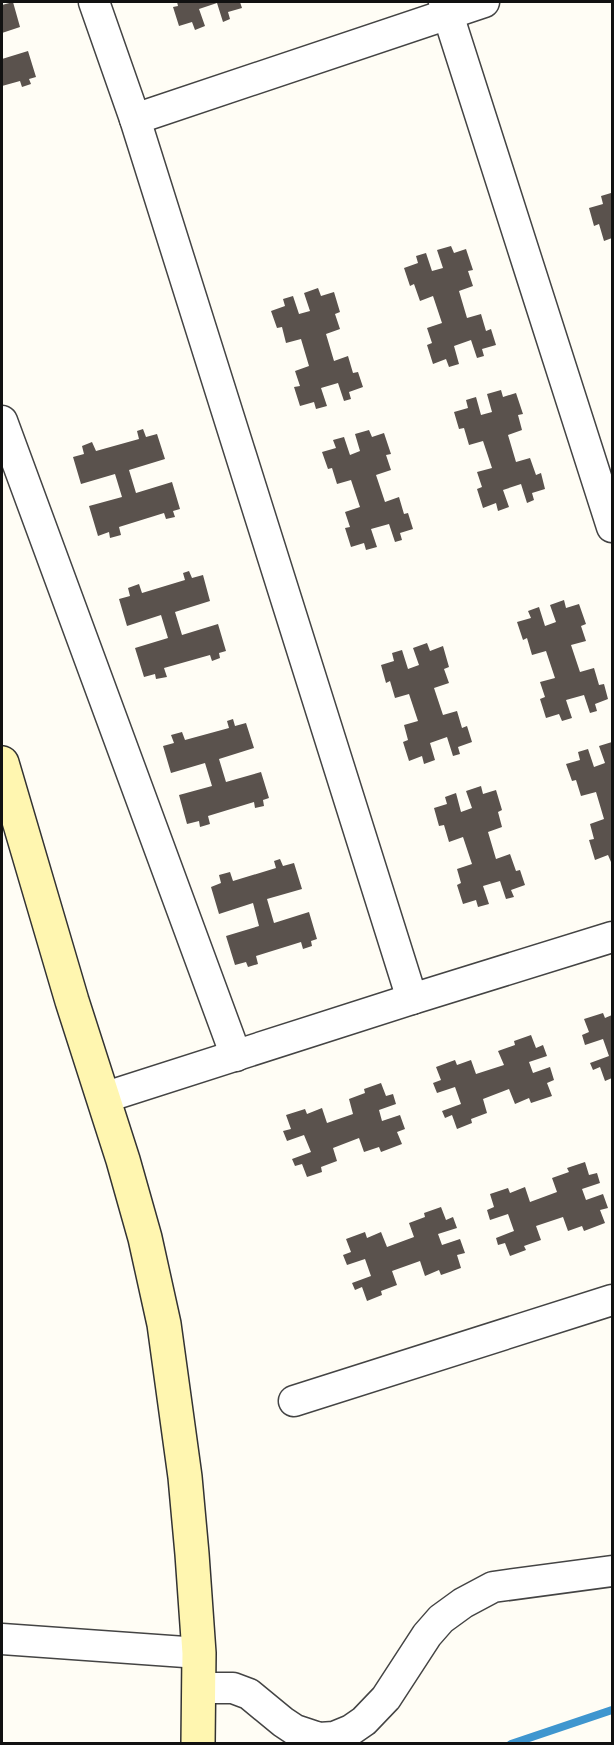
<svg xmlns="http://www.w3.org/2000/svg" width="614" height="1745" viewBox="0 0 614 1745" font-family="'Zilla Slab',serif">
	<rect width="100%" height="100%" fill="#fffdf5"/>
	<g fill="none" stroke-linecap="round" stroke-linejoin="round">
		<!-- stream -->
		<polyline stroke="#3f96cf" stroke-width="8" points="511,1744 612,1710"/>
	</g>
	<!-- building -->
	<g fill="#5a524d">
		<polygon points="13,2 20,27 2,33 2,5"/>
		<polygon points="177,2 240,2 242,8 228,12 230,19 223,22 217,3 199,9 205,26 195,30 192,22 179,26 173,7 178,6"/>
		<polygon points="28,51 36,77 29,79 31,84 22,87 20,81 2,86 2,59"/>
		<polygon points="611,193 612,199 612,238 604,241 599,224 594,226 589,208 603,204 601,196"/>
		<polygon points="451,246 454,253 466,249 473,270 468,271 473,286 459,291 467,318 481,314 486,331 491,329 496,345 482,349 484,356 477,358 471,340 454,346 459,364 449,367 446,359 433,364 427,345 432,343 427,328 442,323 433,296 420,301 414,284 410,286 404,268 418,263 416,256 426,253 432,271 443,268 437,250"/>
		<polygon points="318,288 321,296 334,292 340,312 335,314 340,329 326,334 334,361 348,356 353,373 358,372 363,387 349,392 351,399 344,401 338,383 321,388 327,406 316,409 314,402 300,406 294,387 300,386 295,371 309,366 301,339 286,343 282,327 277,328 271,311 285,306 283,299 293,296 299,314 310,311 304,293"/>
		<polygon points="501,390 503,397 516,393 523,414 518,415 522,430 508,435 516,462 530,458 536,475 541,473 545,489 532,493 534,500 527,503 521,484 503,490 509,507 498,511 496,503 483,508 477,489 482,487 477,472 492,468 483,441 469,445 464,428 459,429 454,412 468,408 466,400 476,397 481,415 492,412 487,394"/>
		<polygon points="143,429 146,437 157,434 165,459 129,470 136,493 172,482 180,509 173,511 175,517 166,519 164,513 119,527 121,535 110,538 109,532 98,536 89,506 122,497 115,474 81,484 73,457 84,454 82,446 92,442 96,451 139,439 137,431"/>
		<polygon points="369,430 372,437 384,433 391,454 386,455 391,470 376,475 385,502 399,497 404,514 408,513 413,529 400,533 402,540 395,542 389,524 371,529 377,547 366,550 364,543 351,547 345,528 350,527 345,512 360,507 351,480 337,484 332,468 328,469 322,452 336,448 333,440 344,437 350,455 360,451 355,434"/>
		<polygon points="189,571 192,578 203,575 210,601 175,612 182,635 218,624 226,651 219,653 220,658 212,661 210,655 164,668 167,677 156,679 155,674 144,677 135,648 168,638 161,615 127,626 119,599 130,596 128,588 139,584 142,593 185,580 183,573"/>
		<polygon points="564,600 566,608 579,604 586,624 581,626 586,641 571,645 580,672 594,668 599,685 604,684 608,699 595,704 597,711 590,713 584,695 566,700 572,718 562,721 559,714 546,718 540,699 545,697 540,682 555,678 546,651 532,655 527,638 523,640 517,622 531,618 528,611 539,607 545,626 556,622 550,605"/>
		<polygon points="427,643 430,651 443,646 449,667 444,669 449,683 434,688 443,715 457,711 462,728 467,726 472,742 458,747 460,754 453,756 447,737 430,743 435,760 424,764 422,756 409,761 403,742 408,740 404,725 418,721 409,694 395,698 390,681 386,683 381,665 394,661 392,653 402,650 408,669 419,665 413,648"/>
		<polygon points="233,719 235,726 246,723 254,748 219,759 226,782 261,772 269,798 263,800 264,806 255,808 254,802 208,816 210,824 200,827 199,821 187,824 179,795 212,786 205,763 171,773 163,746 174,743 171,735 182,732 185,740 229,728 227,721"/>
		<polygon points="612,742 612,862 611,862 608,855 595,860 589,840 594,839 590,824 604,819 596,792 581,796 576,780 572,781 566,764 580,760 578,752 588,749 594,767 605,763 599,746"/>
		<polygon points="481,786 483,794 496,790 502,810 498,812 502,827 488,832 496,859 510,854 516,871 520,870 525,885 511,890 514,897 506,899 500,881 483,886 489,904 478,907 476,900 463,904 457,885 461,883 457,869 472,864 463,837 449,842 444,825 439,826 434,808 447,804 445,797 456,793 461,812 472,808 466,791"/>
		<polygon points="280,859 283,866 294,863 302,889 267,899 274,923 309,912 317,939 311,941 312,946 303,949 301,942 256,956 258,964 248,967 246,962 235,965 226,936 259,926 253,903 219,914 211,887 221,883 219,875 230,872 233,881 276,868 274,861"/>
		<polygon points="603,1013 605,1018 612,1015 612,1078 605,1081 600,1067 593,1070 590,1063 609,1056 603,1039 585,1045 582,1035 589,1032 584,1019"/>
		<polygon points="531,1035 536,1048 543,1045 547,1056 529,1062 533,1073 550,1067 554,1080 547,1083 552,1096 531,1103 529,1098 515,1104 509,1089 483,1099 487,1113 471,1119 472,1123 457,1129 452,1115 445,1118 442,1111 461,1104 455,1087 437,1093 433,1083 441,1080 436,1067 455,1060 457,1065 471,1060 476,1074 504,1065 498,1051 515,1045 514,1041"/>
		<polygon points="381,1083 386,1096 393,1094 396,1104 379,1110 382,1121 400,1115 405,1129 397,1132 402,1144 381,1152 379,1147 364,1152 359,1138 333,1148 337,1161 321,1167 322,1172 307,1177 302,1164 295,1166 292,1159 311,1152 304,1135 287,1141 283,1131 291,1129 286,1115 305,1109 307,1114 322,1108 327,1123 353,1114 349,1099 365,1093 364,1089"/>
		<polygon points="585,1162 589,1175 597,1173 600,1183 582,1189 586,1200 603,1194 608,1208 600,1210 605,1223 584,1231 582,1226 568,1231 563,1217 536,1226 541,1240 524,1246 526,1250 510,1256 505,1243 498,1245 496,1238 514,1231 508,1214 490,1220 487,1210 494,1207 490,1194 508,1188 510,1193 525,1187 530,1202 557,1192 552,1178 569,1172 567,1168"/>
		<polygon points="441,1207 446,1220 453,1217 457,1228 438,1234 442,1245 460,1239 465,1253 457,1255 461,1268 441,1275 439,1270 425,1276 420,1261 392,1271 397,1285 381,1291 382,1295 367,1301 362,1287 355,1290 352,1283 371,1276 365,1259 347,1265 343,1255 351,1252 346,1239 365,1232 367,1238 381,1232 387,1247 414,1237 409,1223 425,1217 424,1213"/>
	</g>
	<g fill="none" stroke-linecap="round" stroke-linejoin="round">
		<defs>
			<g id="street">
				<polyline points="94,2 135,119 412,999"/>
				<polyline points="444,2 612,527"/>
				<polyline points="135,119 484,2"/>
				<polyline points="2,421 236,1056"/>
				<polyline points="103,1098 412,999 612,937"/>
				<polyline points="294,1401 612,1300"/>
				<polyline points="2,1639 199,1653"/>
				<polyline points="198,1688 233,1688 249,1694 283,1722 295,1730 319,1738 334,1737 351,1730 364,1721 386,1698 427,1635 441,1619 463,1603 493,1587 612,1571"/>
			</g>
			<polyline id="secondary" points="2,763 72,1001 123,1160 145,1238 164,1324 185,1477 192,1554 199,1653 198,1744"/>
		</defs>
		<!-- street casing -->
		<use href="#street" stroke="#444" stroke-width="33"/>
		<!-- secondary casing -->
		<use href="#secondary" stroke="#333" stroke-width="36"/>
		<!-- street -->
		<use href="#street" stroke="#fff" stroke-width="30"/>
		<!-- secondary -->
		<use href="#secondary" stroke="#fff6b0" stroke-width="33"/>
	</g>
	<!-- border -->
	<rect width="614" height="1745" fill="none" stroke="#111111" stroke-width="6"/>
</svg>
